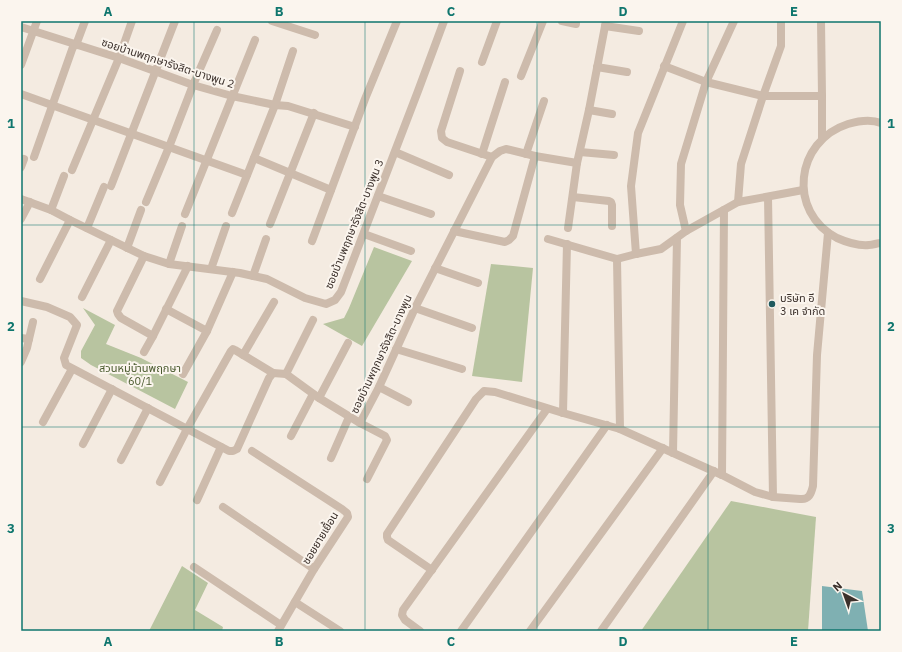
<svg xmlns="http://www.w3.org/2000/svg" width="902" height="652" viewBox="0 0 902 652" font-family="'IBM Plex Sans','Noto Sans Thai',sans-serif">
	<rect width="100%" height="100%" fill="#f4ebe1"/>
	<!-- green -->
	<g fill="#b8c4a0">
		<polygon points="374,247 412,261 362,346 323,324 344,318 349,308"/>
		<polygon points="491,264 533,268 522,382 472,376"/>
		<polygon points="83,308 115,325 106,344 141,358 188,382 175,409 91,365 81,358 81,351 95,325"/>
		<polygon points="731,501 816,517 808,631 641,631"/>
		<polygon points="182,566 208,583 195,610 223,627 222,631 149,631"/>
	</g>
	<!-- water -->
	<polygon fill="#7fb0b2" points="822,586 862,591 868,631 822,631"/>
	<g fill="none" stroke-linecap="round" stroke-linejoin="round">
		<!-- minor -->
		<g stroke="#cdbbac" stroke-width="8">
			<polyline points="272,21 315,35"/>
			<polyline points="562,21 576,24"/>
			<polyline points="821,21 822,96 822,138"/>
			<polyline points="605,26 639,31"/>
			<polyline points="21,27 119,58 193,85 232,96 275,105 288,106 355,127"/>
			<polyline points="76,45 85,21"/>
			<polyline points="482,62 497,21"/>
			<polyline points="21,65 37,21"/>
			<polyline points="664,66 706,82 763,96 822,96"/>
			<polyline points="597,67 627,72"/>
			<polyline points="460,71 441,131 442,138 447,142 492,157"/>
			<polyline points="521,76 543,21"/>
			<polyline points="21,94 247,175"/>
			<polyline points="589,110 612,114"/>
			<path d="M 881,123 C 871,119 858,121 848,124 C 795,141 787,212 837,238 C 846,242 858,246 869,245 C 873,245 877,243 881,243"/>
			<polyline points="395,152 449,175"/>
			<polyline points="580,152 614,155"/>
			<polyline points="482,154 505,82"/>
			<polyline points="526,154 544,101"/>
			<polyline points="34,157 74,44"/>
			<polyline points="254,158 331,190"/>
			<polyline points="21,167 24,159"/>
			<polyline points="72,170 119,58 132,21"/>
			<polyline points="111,186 175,21"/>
			<polyline points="378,196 431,214"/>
			<polyline points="573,197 609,201 611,202 612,205 612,226"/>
			<polyline points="768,197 773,497"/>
			<polyline points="21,199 51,210 70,220 144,256 169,264 240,273 267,279 305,298 326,304 335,300 341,292 418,91 444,21"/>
			<polyline points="146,202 169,147 193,85 217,30"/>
			<polyline points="738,202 741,164 763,96 781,46 781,21"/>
			<polyline points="51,210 64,176"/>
			<polyline points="232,213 275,105 293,51"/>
			<polyline points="185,214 255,40"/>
			<polyline points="21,219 30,202"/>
			<polyline points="270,224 314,113"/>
			<polyline points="87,228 104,187"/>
			<polyline points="568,228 577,163"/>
			<polyline points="454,231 505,242 509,240 513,236 535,156"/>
			<polyline points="686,231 680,205 681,164 706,82 734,21"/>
			<polyline points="364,234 411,251"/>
			<polyline points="548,239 617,259 636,254 661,249 686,231 738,202 803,190"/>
			<polyline points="312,241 365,99 397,21"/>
			<polyline points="127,248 141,210"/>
			<polyline points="636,254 631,186 638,133 683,21"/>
			<polyline points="144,256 117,311 118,314 121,318 153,336 188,266"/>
			<polyline points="617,259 620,429"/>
			<polyline points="169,264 182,226"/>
			<polyline points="435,268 478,283"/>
			<polyline points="211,269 226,226"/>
			<polyline points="253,276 266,239"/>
			<polyline points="40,279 70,220"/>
			<polyline points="82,297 111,240"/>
			<polyline points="21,301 47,307 70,317 77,325 64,358 66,365 229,451 233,451 237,449 269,378 273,373 286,374 319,398 360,423 379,387 415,308 492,157 500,151 506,149 535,156 577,163 589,110 606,21"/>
			<polyline points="415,308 472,328"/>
			<polyline points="166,309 207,331"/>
			<polyline points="21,338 29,339 27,348 21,362"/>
			<polyline points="29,339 33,322"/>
			<polyline points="396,349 462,369"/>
			<polyline points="144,352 153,336"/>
			<polyline points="243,355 274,302"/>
			<polyline points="183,374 207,331 233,272"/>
			<polyline points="286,374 313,320"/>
			<polyline points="379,387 408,402"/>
			<polyline points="319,398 348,343"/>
			<polyline points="563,413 567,244"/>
			<polyline points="43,422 72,369"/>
			<polyline points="360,423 385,436 387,440 367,479"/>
			<polyline points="291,436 313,394"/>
			<polyline points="83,444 112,389"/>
			<polyline points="252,451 342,509 347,513 348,517 314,569 278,631"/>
			<polyline points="673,453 677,238"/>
			<polyline points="331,458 349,417"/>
			<polyline points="121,460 148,408"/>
			<polyline points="722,475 724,210"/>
			<polyline points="160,482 187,429 231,351 233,349 235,350 273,373"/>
			<polyline points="197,500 221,447"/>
			<polyline points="223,507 314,569"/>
			<polyline points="194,567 281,625"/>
			<path d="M 432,570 L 388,540 L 387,537 L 387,534 L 476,399 L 484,391 L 495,392 L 563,413 L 620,429 L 722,475 L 755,492 L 773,497 L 800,499 C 809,500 811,494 813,486 L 817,355 L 828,233"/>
			<polyline points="295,602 340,631"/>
			<polyline points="420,631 405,620 402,615 403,610 547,409"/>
			<polyline points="461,631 607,425"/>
			<polyline points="530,631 663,448"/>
			<polyline points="601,631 714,471"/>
		</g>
	</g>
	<!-- grid -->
	<path fill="none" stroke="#0f766e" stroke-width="1" stroke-opacity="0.55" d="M 194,21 L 194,631M 365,21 L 365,631M 537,21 L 537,631M 708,21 L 708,631M 21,225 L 881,225M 21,427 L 881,427"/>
	<!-- markers -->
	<circle fill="#1f5a5e" stroke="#fbf5ee" stroke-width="1.5" cx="772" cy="304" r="4"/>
	<g text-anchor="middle" stroke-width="4" stroke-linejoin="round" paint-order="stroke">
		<!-- street labels -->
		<g font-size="11" fill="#3b302b" stroke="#fbf5ee">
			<text transform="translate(168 63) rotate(18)" y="4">ซอยบ้านพฤกษารังสิต-บางพูน 2</text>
			<text transform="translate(354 224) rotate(-68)" y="4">ซอยบ้านพฤกษารังสิต-บางพูน 3</text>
			<text transform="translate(381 354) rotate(-65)" y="4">ซอยบ้านพฤกษารังสิต-บางพูน</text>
			<text transform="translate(320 538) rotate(-59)" y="4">ซอยยายเยื้อน</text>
		</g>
		<!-- poi labels -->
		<g font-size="11" fill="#3b302b" stroke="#fbf5ee" text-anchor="start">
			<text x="780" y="302">บริษัท อี<tspan x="780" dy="13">3 เค จำกัด</tspan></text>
		</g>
		<!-- park labels -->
		<g font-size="11" fill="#4a5a2e" stroke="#fbf5ee">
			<text x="140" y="372">สวนหมู่บ้านพฤกษา<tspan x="140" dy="13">60/1</tspan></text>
		</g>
	</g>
	<!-- border -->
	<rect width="902" height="652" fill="none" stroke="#fbf5ee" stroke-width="44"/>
	<!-- north arrow -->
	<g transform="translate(844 594) rotate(319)" stroke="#fbf5ee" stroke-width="3" paint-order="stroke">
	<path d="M0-3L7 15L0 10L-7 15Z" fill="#3b302b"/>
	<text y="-6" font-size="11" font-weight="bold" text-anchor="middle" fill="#3b302b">N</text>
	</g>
	<rect x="22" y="22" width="858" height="608" fill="none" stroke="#0f766e" stroke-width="1.5"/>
	<g font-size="13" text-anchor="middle" font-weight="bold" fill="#0f766e">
		<text x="108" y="16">A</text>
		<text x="279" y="16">B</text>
		<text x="451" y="16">C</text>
		<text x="623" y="16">D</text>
		<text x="794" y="16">E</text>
		<text x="11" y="128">1</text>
		<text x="891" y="128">1</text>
		<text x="11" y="331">2</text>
		<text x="891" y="331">2</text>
		<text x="11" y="533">3</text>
		<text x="891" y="533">3</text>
		<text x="108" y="646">A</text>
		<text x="279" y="646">B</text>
		<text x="451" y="646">C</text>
		<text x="623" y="646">D</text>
		<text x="794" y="646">E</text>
	</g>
</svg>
